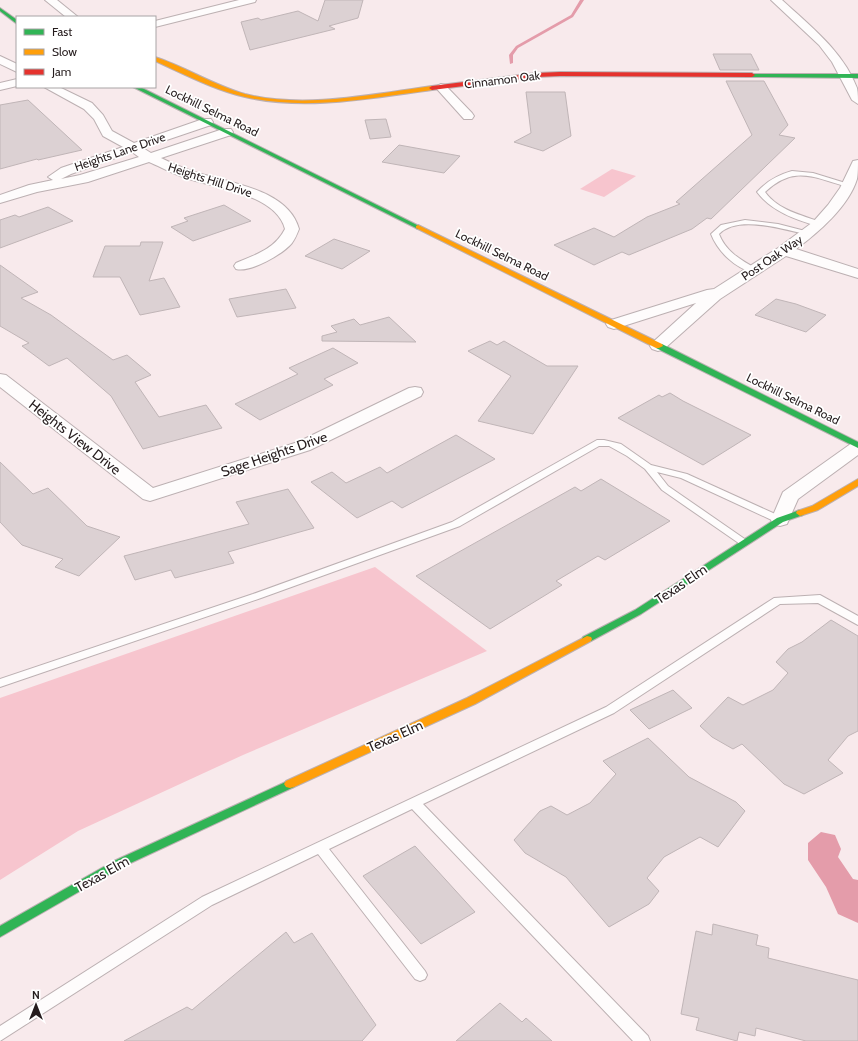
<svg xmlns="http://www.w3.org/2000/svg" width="858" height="1041" viewBox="0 0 858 1041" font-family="Cabin,sans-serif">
	<rect width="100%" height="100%" fill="#f8eaec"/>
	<!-- green -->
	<g fill="#f7c5ce">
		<polygon points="612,169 636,176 604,197 580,189"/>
		<polygon points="375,567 487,651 243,755 78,831 0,880 0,698"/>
	</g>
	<!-- water -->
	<polygon fill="#e49caa" points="821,832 835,835 841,849 838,857 853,879 858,880 858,923 838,914 826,887 808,860 808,843"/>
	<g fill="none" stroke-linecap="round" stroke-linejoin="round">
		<!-- stream -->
		<polygon fill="#e49caa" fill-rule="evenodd" points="580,0 584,0 573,17 518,48 513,55 513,63 510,64 509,55 516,46 571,15"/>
	</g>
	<!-- building -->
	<g fill="#dcd1d3" stroke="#c0b5b7">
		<polygon points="325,0 363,0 358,18 329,26 335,29 250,50 241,22 258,18 261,20 298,11 318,21"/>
		<polygon points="713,54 751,54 759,70 720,70"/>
		<polygon points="726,81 764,81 788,125 779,135 795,138 711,219 707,218 692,229 629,255 622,252 594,265 554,245 594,228 614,237 647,217 680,204 676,202 752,135"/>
		<polygon points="526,92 565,92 571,136 543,151 514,142 531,133"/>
		<polygon points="28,100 82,150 38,160 37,159 0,169 0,105"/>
		<polygon points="386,119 391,137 370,139 365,120"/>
		<polygon points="399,145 460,156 444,173 382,162"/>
		<polygon points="224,205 251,221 193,241 171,227 188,221 184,218"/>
		<polygon points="48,207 73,221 0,248 0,220 15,215 19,217"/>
		<polygon points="334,239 370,251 342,269 305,256"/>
		<polygon points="141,242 163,242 149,281 164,278 180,307 140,315 120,277 93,277 105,246 140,246"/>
		<polygon points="0,265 38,292 21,298 51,315 113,360 127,355 151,375 135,382 159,417 206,405 222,428 143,449 111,396 67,358 49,366 22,346 29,343 0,326"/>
		<polygon points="286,289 296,308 237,317 229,299"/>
		<polygon points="776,299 796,304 826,315 806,332 755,315"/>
		<polygon points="389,317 416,342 322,341 322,336 337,332 331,326 354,319 360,325"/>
		<polygon points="490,341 497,345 504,341 547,366 578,366 533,434 478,421 511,376 468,351"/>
		<polygon points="333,348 358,363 324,379 333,385 260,420 235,404 298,374 289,368"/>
		<polygon points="670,393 683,401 751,435 703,465 618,418 659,395 662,397"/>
		<polygon points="456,435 495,459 402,508 392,501 357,518 311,482 332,472 346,483 380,467 387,473"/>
		<polygon points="0,462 33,494 48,488 87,526 120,537 79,576 55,567 63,559 22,545 0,522"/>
		<polygon points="601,479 670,521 605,560 598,556 556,581 562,585 490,629 416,576 575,487 581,491"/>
		<polygon points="288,489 314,528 228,552 234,563 175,578 171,570 135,580 124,556 249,524 236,502"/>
		<polygon points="831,620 858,636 858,731 848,736 828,760 843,773 804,794 784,784 742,744 733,749 712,737 700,726 728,697 743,705 773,690 788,673 776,662 788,649 802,642"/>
		<polygon points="673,690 692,708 649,729 630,710"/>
		<polygon points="648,738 689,777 736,802 745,811 718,847 700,837 664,857 647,878 659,891 649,904 609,927 566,877 525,853 514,840 540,811 551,806 567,815 590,803 616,774 603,761"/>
		<polygon points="415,846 475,912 421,944 363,876"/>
		<polygon points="713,924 758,935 756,945 769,948 768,958 858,980 858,1041 806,1041 756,1028 755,1036 739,1032 737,1041 696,1030 699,1018 681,1014 696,931 712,935"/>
		<polygon points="286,932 294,943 312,933 376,1025 362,1041 124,1041 187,1007 192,1010"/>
		<polygon points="500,1003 522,1022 526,1018 552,1041 456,1041"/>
	</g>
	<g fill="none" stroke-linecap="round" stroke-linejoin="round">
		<defs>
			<g id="lane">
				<path d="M 792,171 L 813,173 L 852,185 L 849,187 C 814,178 795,164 765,192 C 778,210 801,215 821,222 L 821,226 L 818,226 C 796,220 771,211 757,192 C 767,181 778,175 792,171 Z"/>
				<path d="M 745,220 L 778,224 L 813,233 L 809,235 C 785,230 738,214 719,234 C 726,252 741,260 757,269 L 757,273 L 754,273 C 735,268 718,252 711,234 L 721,225 Z"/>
				<polygon points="597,440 604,440 621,444 651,465 687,474 784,518 785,520 784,522 776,522 681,478 657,472 668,486 749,542 744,545 740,544 662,490 645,469 627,456 609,446 599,446 460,526 261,598 0,687 0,679 253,594 452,522"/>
				<polygon points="820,595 858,616 858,625 818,603 780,604 614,713 423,804 648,1036 650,1041 633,1041 412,809 329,849 425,971 427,975 425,979 420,981 415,979 318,854 212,905 0,1041 0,1026 202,897 606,707 774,598"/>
			</g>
			<g id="street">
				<polygon points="45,0 57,0 78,17 66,17"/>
				<polygon points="239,0 256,0 255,2 155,27 155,21"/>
				<path d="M 771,0 L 782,0 C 810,26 843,51 857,88 C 858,93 858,99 858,104 L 852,100 L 832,62 L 819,45 Z"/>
				<polygon points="0,56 17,64 17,72 0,64"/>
				<polygon points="17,79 17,86 0,90 0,83"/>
				<polygon points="441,84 445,85 472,113 474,116 472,119 464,119 437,89 435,87"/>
				<path d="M 44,87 L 59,87 L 92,103 L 103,115 L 112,131 L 134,143 L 203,119 L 211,119 L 213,122 L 211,125 L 143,148 L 151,153 L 223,129 L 231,129 L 233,132 L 231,135 L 161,158 C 172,163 184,169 195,172 C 229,183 288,189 299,229 C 297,234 295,239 292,243 C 283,254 250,273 236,269 L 234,266 L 236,263 C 255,255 275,249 285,229 C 276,194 215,188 186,178 C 173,174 161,167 149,162 L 88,182 L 37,192 L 0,203 L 0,195 L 29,185 L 53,180 L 48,177 L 61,168 L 123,147 L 103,136 L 94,119 L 84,109 ZM 132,152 L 139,157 L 80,175 L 61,179 L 71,174 Z"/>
				<path d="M 858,160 C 858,166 858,174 857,179 C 849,206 818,233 796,249 L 858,269 L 858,278 L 786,256 L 720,299 L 664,349 L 658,351 L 652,349 L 650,346 L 652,343 L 696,303 L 614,329 L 608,327 L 606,324 L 608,321 L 707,290 L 714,289 L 778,248 L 813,222 L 828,205 L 840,188 L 853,161 Z"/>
				<polygon points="0,374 6,375 153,488 298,442 409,388 415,387 421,388 423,392 421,396 310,450 150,501 143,499 0,387"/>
				<polygon points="858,442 858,455 798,499 787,524 780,526 773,524 771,520 783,492 852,443"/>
			</g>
			<g id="fast">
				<polygon points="0,8 17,20 17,24 0,11"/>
				<polygon points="750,74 858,74 858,78 752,77 749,75"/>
				<polygon points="133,87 140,87 421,227 418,229 416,228"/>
				<polygon points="656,344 662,344 858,442 858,448 656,348"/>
				<polygon points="800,510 803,511 804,513 803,515 783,522 641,614 591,641 583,641 582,639 583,637 635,610 777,518"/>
				<polygon points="290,780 294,781 296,784 294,787 122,867 0,937 0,926 114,861"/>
			</g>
			<g id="slow">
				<path d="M 155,57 C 186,67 213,85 245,94 C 304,109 373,94 432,86 L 435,88 L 432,90 C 371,98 306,111 245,97 C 214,90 184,74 155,61 Z"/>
				<polygon points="418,225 662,344 663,346 659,348 656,348 416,228 416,226"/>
				<polygon points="858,479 858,486 818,510 800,516 796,513 797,511 812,506"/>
				<polygon points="587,636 591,637 592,639 591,641 475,704 294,787 290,788 286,787 284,784 286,781 467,698"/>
			</g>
			<polygon id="jam" points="560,72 752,73 755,75 752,77 560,76 536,77 432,90 429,88 432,86 536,73"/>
		</defs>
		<!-- lane casing -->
		<use href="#lane" stroke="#bcb0b2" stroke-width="2"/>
		<!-- street casing -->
		<use href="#street" stroke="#bcb0b2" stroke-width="2"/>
		<!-- fast casing -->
		<use href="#fast" stroke="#bcb0b2" stroke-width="2"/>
		<!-- slow casing -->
		<use href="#slow" stroke="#bcb0b2" stroke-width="2"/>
		<!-- jam casing -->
		<use href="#jam" stroke="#bcb0b2" stroke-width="2"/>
		<!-- lane -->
		<use href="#lane" fill="#fefcfc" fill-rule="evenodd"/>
		<!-- street -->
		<use href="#street" fill="#fefcfc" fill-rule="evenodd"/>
		<!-- fast -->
		<use href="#fast" fill="#30b455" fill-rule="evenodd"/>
		<!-- slow -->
		<use href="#slow" fill="#ff9f0a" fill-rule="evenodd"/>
		<!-- jam -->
		<use href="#jam" fill="#e5322d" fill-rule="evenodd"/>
	</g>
	<g text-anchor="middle" stroke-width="3.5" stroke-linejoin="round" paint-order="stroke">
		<!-- far-street labels -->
		<g font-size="12" fill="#251c1d" stroke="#fff">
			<text transform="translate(502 80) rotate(-7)" y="4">Cinnamon Oak</text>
			<text transform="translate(212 111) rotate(26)" y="4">Lockhill Selma Road</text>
			<text transform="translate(120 152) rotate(-19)" y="4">Heights Lane Drive</text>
			<text transform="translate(210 180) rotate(18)" y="4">Heights Hill Drive</text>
			<text transform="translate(502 255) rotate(26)" y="4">Lockhill Selma Road</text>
			<text transform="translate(772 258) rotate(-34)" y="4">Post Oak Way</text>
			<text transform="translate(793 399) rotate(26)" y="4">Lockhill Selma Road</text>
		</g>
		<!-- street labels -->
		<g font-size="14" fill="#251c1d" stroke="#fff">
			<text transform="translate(75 437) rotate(38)" y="5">Heights View Drive</text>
			<text transform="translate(274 454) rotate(-19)" y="5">Sage Heights Drive</text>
			<text transform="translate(681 584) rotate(-34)" y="5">Texas Elm</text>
			<text transform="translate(395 736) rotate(-24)" y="5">Texas Elm</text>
			<text transform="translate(102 874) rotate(-29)" y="5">Texas Elm</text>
		</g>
	</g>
	<!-- legend -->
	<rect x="16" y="16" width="140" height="72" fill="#ffffff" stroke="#a8a4a5"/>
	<rect x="24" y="29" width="20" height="6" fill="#30b455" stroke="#a8a4a5"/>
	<text x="52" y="36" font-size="12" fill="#251c1d">Fast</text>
	<rect x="24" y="49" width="20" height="6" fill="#ff9f0a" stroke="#a8a4a5"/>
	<text x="52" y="56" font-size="12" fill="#251c1d">Slow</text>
	<rect x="24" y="69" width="20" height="6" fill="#e5322d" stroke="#a8a4a5"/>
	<text x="52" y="76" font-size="12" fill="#251c1d">Jam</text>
	<!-- north arrow -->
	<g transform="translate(36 1005)" stroke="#ffffff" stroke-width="3" paint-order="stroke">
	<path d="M0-3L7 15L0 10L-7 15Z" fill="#251c1d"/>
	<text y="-6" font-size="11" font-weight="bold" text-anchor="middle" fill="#251c1d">N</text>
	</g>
</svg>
